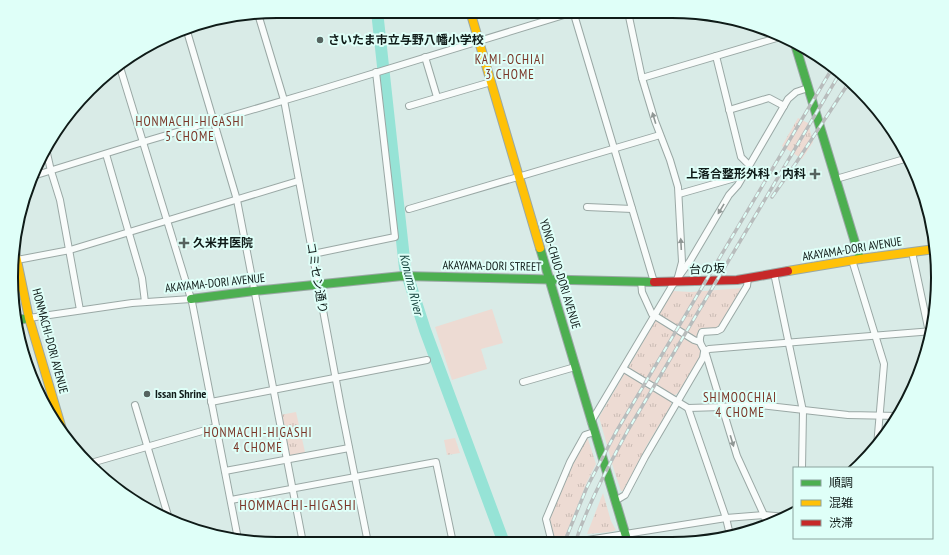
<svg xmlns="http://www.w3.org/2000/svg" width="949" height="555" viewBox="0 0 949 555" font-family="'PT Sans Narrow','Noto Sans JP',sans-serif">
	<defs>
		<pattern id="park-tufts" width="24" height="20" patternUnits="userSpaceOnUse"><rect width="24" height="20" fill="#eddbd3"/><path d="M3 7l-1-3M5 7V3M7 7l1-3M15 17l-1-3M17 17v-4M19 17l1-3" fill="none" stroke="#cabbb4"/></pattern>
	</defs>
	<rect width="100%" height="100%" fill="#d9ebe7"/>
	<!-- park -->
	<g fill="url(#park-tufts)">
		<polygon points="798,118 808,123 813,142 802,159 782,146"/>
		<path d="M 743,288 L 721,324 L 716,328 L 699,331 L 696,341 L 700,347 L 702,353 L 678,393 C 673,396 671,399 671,406 L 647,445 L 623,491 L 621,491 L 614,470 L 599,417 L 673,291 L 691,292 Z"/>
		<polygon points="296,412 305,452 303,455 288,456 280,415"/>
		<polygon points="587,436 596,464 587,482 564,539 554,541 548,520 581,445"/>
		<polygon points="455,438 460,453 447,455 444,440"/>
		<path d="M 603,493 L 611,521 L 616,530 C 612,533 593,533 587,534 Z"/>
	</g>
	<!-- pitch -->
	<polygon fill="#eddbd3" points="492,309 503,343 481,349 487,369 452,380 435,327"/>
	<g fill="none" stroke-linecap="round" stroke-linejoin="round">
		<!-- river -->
		<polyline stroke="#96e3d6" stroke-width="12" points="377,11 405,268 425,330 504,543"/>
		<defs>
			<g id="street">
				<polyline points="573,11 654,282"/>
				<polyline points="628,12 642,78 655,121 670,160 678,187 682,262 678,277"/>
				<polyline points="258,14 284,100 341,407 368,543"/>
				<polyline points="186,28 237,200 303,543"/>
				<polyline points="716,56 741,157 749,165"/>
				<polyline points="425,57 437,97"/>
				<polyline points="119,64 192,302 238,539"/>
				<polyline points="642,78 780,37"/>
				<polyline points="409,106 491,82"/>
				<polyline points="729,110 769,98 784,106"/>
				<polyline points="46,149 51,171 60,200 80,310"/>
				<polyline points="106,154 142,278 145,302"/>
				<polyline points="33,176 143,142 316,91 577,11"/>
				<polyline points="836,179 908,158"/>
				<polyline points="679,194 742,176"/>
				<polyline points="587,207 632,209"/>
				<polyline points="409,209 660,135"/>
				<polyline points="912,252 930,337"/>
				<polyline points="313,254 395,237 376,72"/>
				<polyline points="17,260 70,250 298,181"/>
				<polyline points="852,260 884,364 877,446"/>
				<polyline points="774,273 803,411 802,468"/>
				<path d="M 748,278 L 747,286 L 721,329 L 717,331 L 702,332 C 698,340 700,344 705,351 L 737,456 L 764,515 L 766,526"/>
				<polyline points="641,281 642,292 652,314 694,340 700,342"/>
				<polyline points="29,318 132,303 191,299"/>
				<polyline points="705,351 709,349 933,331"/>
				<polyline points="624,369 688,408 722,407 751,404 848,415 898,416"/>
				<polyline points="523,382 575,367"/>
				<polyline points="211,402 427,360"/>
				<polyline points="135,405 169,519"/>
				<polyline points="688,408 726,518 730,535"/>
				<polyline points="591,422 672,286 690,261 729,195 738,185 788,99 796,92 808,88"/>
				<polyline points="91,463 216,427"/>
				<polyline points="225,471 349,448"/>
				<polyline points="231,500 436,462 453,543"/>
				<polyline points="615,501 625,495 645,457 703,358 704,352"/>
				<polyline points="552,543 546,519 570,462 585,435 594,432"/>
				<polyline points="569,543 726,518 764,515 786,517"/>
			</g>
			<g id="fast">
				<polyline points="795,44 860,259"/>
				<polyline points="540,248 628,543"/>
				<polyline points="191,299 254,291 402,276 654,282"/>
				<polyline points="18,320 29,318"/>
			</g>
			<g id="slow">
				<polyline points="470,11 540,248"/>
				<polyline points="15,251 29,318 64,436"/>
				<polyline points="788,271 860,259 935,249"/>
			</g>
			<polyline id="jam" points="654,282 737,280 788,271"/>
		</defs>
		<!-- street casing -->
		<use href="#street" stroke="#9aa8a5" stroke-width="8"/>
		<!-- fast casing -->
		<use href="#fast" stroke="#9aa8a5" stroke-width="10"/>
		<!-- slow casing -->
		<use href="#slow" stroke="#9aa8a5" stroke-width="10"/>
		<!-- jam casing -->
		<use href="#jam" stroke="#9aa8a5" stroke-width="10"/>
		<!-- street -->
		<use href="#street" stroke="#f9fcfb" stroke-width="6"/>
		<!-- fast -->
		<use href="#fast" stroke="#4caf50" stroke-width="8"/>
		<!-- slow -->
		<use href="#slow" stroke="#ffc107" stroke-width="8"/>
		<!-- jam -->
		<use href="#jam" stroke="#c62828" stroke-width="8"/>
		<defs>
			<g id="rail">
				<polyline points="772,197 796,163 850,81"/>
				<polyline points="564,543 587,487 616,432 833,67"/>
				<path d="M 575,543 C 588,504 608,467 628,430 L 840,73"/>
			</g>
		</defs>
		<!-- rail casing -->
		<use href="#rail" stroke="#b8bcbc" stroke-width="3.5"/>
		<!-- rail -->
		<use href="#rail" stroke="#dffff8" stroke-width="2" stroke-dasharray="6" stroke-linecap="butt"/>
	</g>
	<!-- one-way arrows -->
	<defs><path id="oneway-solid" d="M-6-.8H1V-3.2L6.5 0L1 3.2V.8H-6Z"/></defs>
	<g fill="#909795">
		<use href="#oneway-solid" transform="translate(654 118) rotate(-107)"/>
		<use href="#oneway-solid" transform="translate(721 209) rotate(121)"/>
		<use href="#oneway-solid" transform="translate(681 244) rotate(-93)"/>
		<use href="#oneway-solid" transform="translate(732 441) rotate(73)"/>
	</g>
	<!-- markers -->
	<g fill="#566460" stroke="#dffff8" stroke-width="1.5">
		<circle cx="320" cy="40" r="4"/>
		<path d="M813 168h4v4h4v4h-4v4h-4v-4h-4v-4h4z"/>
		<path d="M182 237h4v4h4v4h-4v4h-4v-4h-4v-4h4z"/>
		<circle cx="147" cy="394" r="4"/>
	</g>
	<g text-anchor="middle" stroke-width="4" stroke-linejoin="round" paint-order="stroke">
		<!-- poi labels -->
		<g font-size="12" font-weight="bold" fill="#0f1b18" stroke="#dffff8" text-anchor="start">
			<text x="328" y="44">さいたま市立与野八幡小学校</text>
			<text x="806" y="178" text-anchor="end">上落合整形外科・内科</text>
			<text x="193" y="247">久米井医院</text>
			<text x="155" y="398">Issan Shrine</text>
		</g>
		<!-- street labels -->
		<g font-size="12" fill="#0f1b18" stroke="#dffff8">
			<text transform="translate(852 249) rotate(-9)" y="4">AKAYAMA-DORI AVENUE</text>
			<text transform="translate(492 266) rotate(1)" y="4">AKAYAMA-DORI STREET</text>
			<text transform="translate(707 269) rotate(-2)" y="4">台の坂</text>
			<text transform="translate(560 274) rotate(73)" y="4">YONO-CHUO-DORI AVENUE</text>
			<text transform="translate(317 278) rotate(80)" y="4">コミセン通り</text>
			<text transform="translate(215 283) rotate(-6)" y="4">AKAYAMA-DORI AVENUE</text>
			<text transform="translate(50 341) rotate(75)" y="4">HONMACHI-DORI AVENUE</text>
		</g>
		<!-- neighbourhood labels -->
		<g font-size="13" letter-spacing="1" fill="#7a3526" stroke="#dffff8">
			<text x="510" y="64">KAMI-OCHIAI<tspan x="510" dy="15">3 CHOME</tspan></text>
			<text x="190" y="126">HONMACHI-HIGASHI<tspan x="190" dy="15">5 CHOME</tspan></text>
			<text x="740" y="402">SHIMOOCHIAI<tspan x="740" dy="15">4 CHOME</tspan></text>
			<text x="258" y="437">HONMACHI-HIGASHI<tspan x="258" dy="15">4 CHOME</tspan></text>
		</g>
		<!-- water labels -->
		<g font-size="13" font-style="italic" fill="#194740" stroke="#dffff8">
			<text transform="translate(412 284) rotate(76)" y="5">Konuma River</text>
		</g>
		<!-- quarter labels -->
		<g font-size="14" letter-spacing="1" fill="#7a3526" stroke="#dffff8">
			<text x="298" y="510">HOMMACHI-HIGASHI</text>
		</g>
	</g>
	<!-- crop -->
	<path d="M0 0H949V555H0ZM277 18H672A259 259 0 0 1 931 277V278A259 259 0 0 1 672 537H277A259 259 0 0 1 18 278V277A259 259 0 0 1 277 18Z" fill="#dffff8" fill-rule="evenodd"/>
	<path fill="none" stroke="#0f1b18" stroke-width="2" d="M277 18H672A259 259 0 0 1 931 277V278A259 259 0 0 1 672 537H277A259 259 0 0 1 18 278V277A259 259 0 0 1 277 18Z"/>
	<!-- legend -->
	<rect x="793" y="467" width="140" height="72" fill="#dffff8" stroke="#8ca49e"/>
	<rect x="801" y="480" width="20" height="6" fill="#4caf50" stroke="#8ca49e"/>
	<text x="829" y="487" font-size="12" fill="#0f1b18">順調</text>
	<rect x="801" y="500" width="20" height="6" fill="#ffc107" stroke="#8ca49e"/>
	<text x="829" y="507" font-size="12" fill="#0f1b18">混雑</text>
	<rect x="801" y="520" width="20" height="6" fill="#c62828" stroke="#8ca49e"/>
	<text x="829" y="527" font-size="12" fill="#0f1b18">渋滞</text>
</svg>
